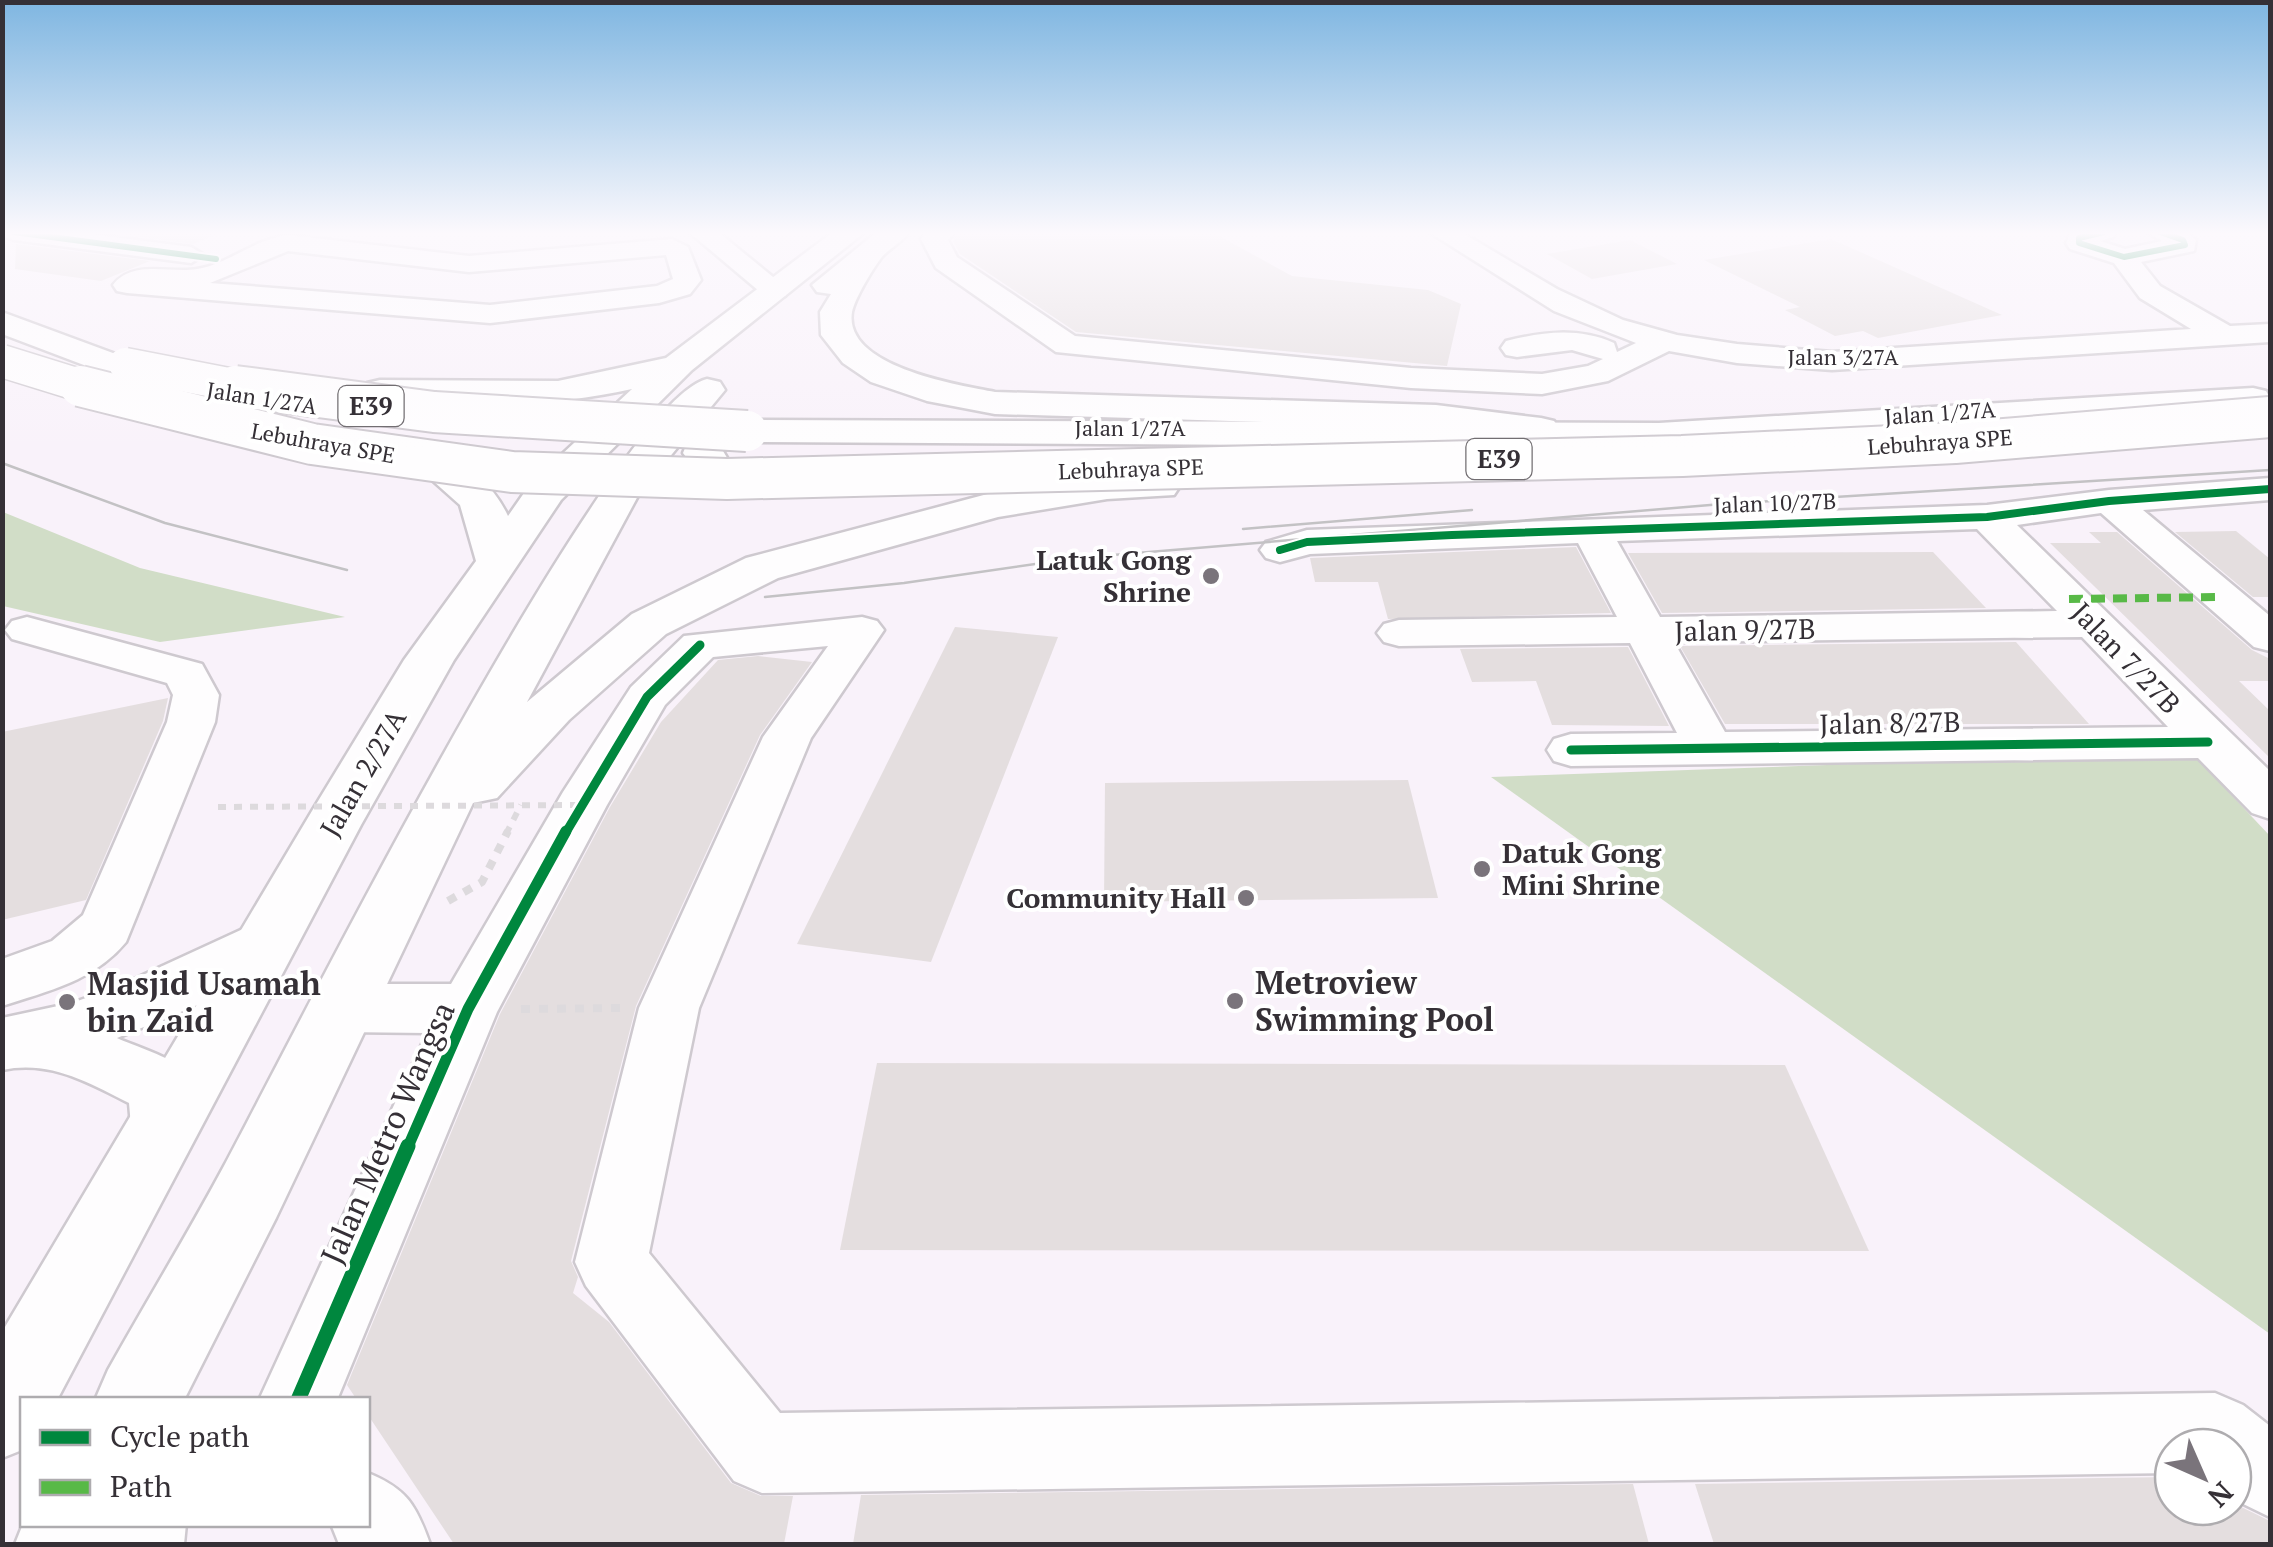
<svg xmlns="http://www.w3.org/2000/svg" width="2273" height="1547" viewBox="0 0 2273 1547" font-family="'PT Serif',serif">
	<rect width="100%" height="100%" fill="#f9f2fa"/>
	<!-- green -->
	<g fill="#d1ddc7">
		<polygon points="3,512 140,568 345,617 160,642 3,606"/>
		<polygon points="2191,752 2270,836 2270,1334 1491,777"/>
	</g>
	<!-- building -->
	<g fill="#e4dedf">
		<polygon points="105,232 220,232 220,233 193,244"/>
		<polygon points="959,232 1166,232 1174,237 1212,232 1292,276 1428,290 1461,304 1447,366 1076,332 960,254 953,241"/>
		<polygon points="1831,239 2002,315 1878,338 1863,331 1835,336 1785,310 1800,307 1704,260"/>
		<polygon points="1630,240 1677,264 1592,279 1547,254"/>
		<polygon points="16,244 150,261 101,281 15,269"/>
		<polygon points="2236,531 2270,559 2270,597 2253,597 2175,532"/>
		<polygon points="2089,532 2117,532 2252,650 2270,659 2270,681 2239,681 2270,711 2270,758 2050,543 2101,543"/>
		<polygon points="1576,547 1611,613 1388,619 1378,582 1315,582 1310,558"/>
		<polygon points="1933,552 1986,608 1662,613 1628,553"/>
		<polygon points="955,627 1058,637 931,962 797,944"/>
		<polygon points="2016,642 2089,724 1725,724 1680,646"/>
		<polygon points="1628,647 1669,726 1552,725 1536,681 1472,682 1460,649"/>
		<polygon points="758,656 812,662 760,735 636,1006 571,1261 578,1277 573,1293 609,1322 731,1483 761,1496 793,1496 784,1544 454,1544 368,1415 368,1400 357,1400 347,1385 500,1014 610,807 661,722 718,660"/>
		<polygon points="168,698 163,721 86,900 2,920 2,732"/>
		<polygon points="1408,780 1438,898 1104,902 1105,783"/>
		<polygon points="877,1063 1785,1065 1869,1251 840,1250"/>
		<polygon points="2173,1477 2173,1507 2233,1507 2233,1503 2270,1521 2270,1544 1714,1544 1695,1484"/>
		<polygon points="1633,1484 1649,1544 853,1544 861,1495"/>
	</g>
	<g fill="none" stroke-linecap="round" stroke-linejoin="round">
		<defs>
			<g id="minor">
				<polygon points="2,232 75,232 191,247 204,255 191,263 14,240 5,237"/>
				<polygon points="689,232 718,232 789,290 785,296 765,296"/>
				<path d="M 926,232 L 955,232 L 948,240 L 957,257 L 1075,336 L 1411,368 L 1542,374 L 1588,366 L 1603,359 L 1572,350 L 1517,357 L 1506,355 L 1501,348 L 1506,341 C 1543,332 1578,327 1614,343 L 1617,352 L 1636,343 L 1554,311 L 1429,232 L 1461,232 L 1557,289 L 1623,320 L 1677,335 L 1737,344 L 1832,352 L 2191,329 L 2140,298 L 2114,263 L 2070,249 L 2066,243 L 2071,232 L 2117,232 L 2113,237 L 2100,241 L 2125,249 L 2162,241 L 2147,232 L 2185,232 L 2196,240 L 2194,251 L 2141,262 L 2160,286 L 2230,326 L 2270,324 L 2270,342 L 1832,370 L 1737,363 L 1669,351 L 1608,381 L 1542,394 L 1411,388 L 1056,352 L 936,268 L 921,239 Z"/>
				<path d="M 288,235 L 469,256 L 672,239 L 688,247 L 701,280 L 690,294 L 659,303 L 490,323 L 127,293 L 117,291 L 113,285 C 133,259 170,274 197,269 C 229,264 254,239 288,235 ZM 288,251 L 469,272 L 666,255 L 673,279 L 657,286 L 490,305 L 210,283 Z"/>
				<path d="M 2270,478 L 2270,500 L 2143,510 L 2270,616 L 2270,651 L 2254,647 L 2101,513 L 2017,525 L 2270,771 L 2270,819 L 2252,813 L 2198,758 L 1571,766 L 1554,761 L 1547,750 L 1554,739 L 1571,734 L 1677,733 L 1630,643 L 1399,646 L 1384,642 L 1377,633 L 1384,624 L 1399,620 L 1617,617 L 1578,543 L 1310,554 L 1280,562 L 1266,558 L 1260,550 L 1266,542 L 1307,530 L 1987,505 L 2109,490 ZM 1977,529 L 2057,611 L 1660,617 L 1617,541 ZM 2082,637 L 2168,727 L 1725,732 L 1674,642 Z"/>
				<path d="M 27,617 L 202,664 L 219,695 L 215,722 L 126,942 C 94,981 48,991 2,1006 L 2,959 L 52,941 L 83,915 L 167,722 L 173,695 L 167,683 L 12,639 L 5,630 L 12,621 Z"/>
				<polygon points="862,617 877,621 884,630 811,738 699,1008 649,1253 780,1413 2215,1393 2243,1405 2270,1426 2270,1517 2233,1499 2233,1447 2173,1447 2173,1473 762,1493 734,1481 586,1286 575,1262 639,1008 763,737 828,646 713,657 665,705 607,805 497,1012 337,1400 259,1400 427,1033 342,1032 321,1025 312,1008 321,991 342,984 451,984 563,792 631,687 684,636"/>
				<path d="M 269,917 L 289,923 L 298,939 L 289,955 L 195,1006 L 117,1038 C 132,1045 173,1058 182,1069 C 200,1090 197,1125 187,1146 L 164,1155 L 141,1146 L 131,1126 L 129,1103 C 87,1082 50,1060 2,1070 L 2,1018 L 72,1003 L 119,986 Z"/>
				<path d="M 368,1473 C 407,1489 416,1505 430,1544 L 339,1544 L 331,1524 L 368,1524 Z"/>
			</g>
			<g id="major">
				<path d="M 833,232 L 865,232 L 692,370 L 561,500 L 454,660 L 361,825 L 57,1400 L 22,1400 L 22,1450 L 2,1458 L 2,1332 L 312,811 L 404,660 L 476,561 L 460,505 L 405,456 L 411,448 C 449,438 493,484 508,516 L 531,483 L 632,389 C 548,408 465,405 380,402 L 367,399 L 362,391 L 367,383 L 380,380 L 558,381 L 666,358 Z"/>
				<path d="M 877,232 L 909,232 C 902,243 889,248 881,258 C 872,270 855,298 852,312 C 843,367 959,385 995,392 L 1436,405 L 1541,418 L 1554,421 L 1560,429 L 1554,437 L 1541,440 L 1436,427 L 995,414 L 927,401 L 871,382 L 843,363 L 821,335 L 820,312 L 831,294 L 817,292 L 812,285 Z"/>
				<polygon points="2,312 121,356 192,375 197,383 192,391 179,394 97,370 2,334"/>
				<path d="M 707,379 L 720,382 L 725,390 L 639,494 L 527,702 L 632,614 L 746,558 L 995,492 L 1107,475 L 1160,474 L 1174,477 L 1180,486 L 1174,495 L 1107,499 L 998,517 L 778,578 L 666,634 L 569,720 L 497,798 L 473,803 L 276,1218 L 184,1400 L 95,1400 L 108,1370 C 146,1302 187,1235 224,1166 C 288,1047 610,403 707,379 Z"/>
				<polygon points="738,416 751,419 757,427 751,435 723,451 729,461 723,469 709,473 695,469 683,453 689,438"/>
				<polygon points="23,1524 186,1524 184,1544 15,1544"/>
			</g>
			<polygon id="highway" points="2253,388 2266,391 2270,398 2266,407 1659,447 747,442 733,439 728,431 733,423 747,420 1659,423"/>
		</defs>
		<!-- minor casing -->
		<use href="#minor" stroke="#cec9cf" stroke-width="5"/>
		<!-- major casing -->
		<use href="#major" stroke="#cec9cf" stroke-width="5"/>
		<!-- highway casing -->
		<use href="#highway" stroke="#cec9cf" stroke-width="5"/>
		<!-- path-far1 -->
		<polyline stroke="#dddadd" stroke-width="6" stroke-dasharray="8 8" stroke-linecap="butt" points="506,834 521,805"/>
		<!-- path -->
		<g stroke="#dddadd" stroke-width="8" stroke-dasharray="9 9" stroke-linecap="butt">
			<polyline points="448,901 482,882 508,831"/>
			<polyline points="521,1009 623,1008"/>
		</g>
		<!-- minor -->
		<use href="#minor" fill="#fefdfe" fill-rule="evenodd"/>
		<!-- major -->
		<use href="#major" fill="#fefdfe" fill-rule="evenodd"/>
		<!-- highway -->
		<use href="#highway" fill="#fefdfe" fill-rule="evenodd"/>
		<!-- tram -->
		<g stroke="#c3c2c4" stroke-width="2.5">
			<polyline points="2,463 165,523 347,570"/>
			<polyline points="1243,529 1472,510"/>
			<polyline points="765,597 904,583 1077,558 1722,504 2270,470"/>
		</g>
		<defs>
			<g id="highway-bridge-far1">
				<polyline points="2,361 89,388"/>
				<polyline points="125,364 249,388"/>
			</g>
			<g id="highway-bridge">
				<polyline points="80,386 312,444 512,472 727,479 1682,456 1955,443 2270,417"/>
				<polyline points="235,386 434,412 747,431"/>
			</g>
		</defs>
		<!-- highway-bridge-far1 casing -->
		<use href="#highway-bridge-far1" stroke="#cec9cf" stroke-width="35" stroke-linecap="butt"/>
		<!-- highway-bridge casing -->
		<use href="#highway-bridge" stroke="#cec9cf" stroke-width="44" stroke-linecap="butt"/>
		<!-- path-bridge -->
		<polyline stroke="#dddadd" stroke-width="6" stroke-dasharray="8 8" stroke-linecap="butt" points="218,807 581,805"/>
		<!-- highway-bridge-far1 -->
		<use href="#highway-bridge-far1" stroke="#fefdfe" stroke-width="32"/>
		<!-- highway-bridge -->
		<use href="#highway-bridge" stroke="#fefdfe" stroke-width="40"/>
		<!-- quiet -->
		<polyline stroke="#58b947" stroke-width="8" stroke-dasharray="14 8" stroke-linecap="butt" points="2069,599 2222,597"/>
		<defs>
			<g id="cycleway-far4">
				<polyline points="14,232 216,259"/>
				<polyline points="2104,232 2079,238 2079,243 2124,257 2185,245 2183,240 2160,232"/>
			</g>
			<polyline id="cycleway-far3" points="1280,550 1307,542 1452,535 1987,517 2109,501 2270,489"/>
			<g id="cycleway-far2">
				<polyline points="1571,750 2208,742"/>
				<polyline points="565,834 647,697 700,645"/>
			</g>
			<polyline id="cycleway-far1" points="407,1149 468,1009 566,831"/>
			<polyline id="cycleway" points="298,1400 408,1146"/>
		</defs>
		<!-- cycleway-far4 casing -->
		<use href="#cycleway-far4" stroke="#fff" stroke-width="10"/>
		<!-- cycleway-far3 casing -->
		<use href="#cycleway-far3" stroke="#fff" stroke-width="12"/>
		<!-- cycleway-far2 casing -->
		<use href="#cycleway-far2" stroke="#fff" stroke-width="15"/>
		<!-- cycleway-far1 casing -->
		<use href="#cycleway-far1" stroke="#fff" stroke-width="18"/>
		<!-- cycleway casing -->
		<use href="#cycleway" stroke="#fff" stroke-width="21"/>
		<!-- cycleway-far4 -->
		<use href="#cycleway-far4" stroke="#00873e" stroke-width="6"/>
		<!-- cycleway-far3 -->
		<use href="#cycleway-far3" stroke="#00873e" stroke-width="8"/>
		<!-- cycleway-far2 -->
		<use href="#cycleway-far2" stroke="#00873e" stroke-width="9"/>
		<!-- cycleway-far1 -->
		<use href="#cycleway-far1" stroke="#00873e" stroke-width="11"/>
		<!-- cycleway -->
		<use href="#cycleway" stroke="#00873e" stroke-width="15"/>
	</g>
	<!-- sky -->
	<linearGradient id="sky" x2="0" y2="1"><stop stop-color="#7fb6e1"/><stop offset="0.52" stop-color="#fcf9fd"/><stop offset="1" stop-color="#fcf9fd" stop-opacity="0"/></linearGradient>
	<rect width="2273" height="449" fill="url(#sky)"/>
	<!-- markers -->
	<g fill="#7a747b" stroke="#fff" stroke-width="4">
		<circle cx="1211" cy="576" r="10"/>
		<circle cx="1482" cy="869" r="10"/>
		<circle cx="1246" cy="898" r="10"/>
		<circle cx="1235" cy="1001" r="10"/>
		<circle cx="67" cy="1002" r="10"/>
	</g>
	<g text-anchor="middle" stroke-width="8" stroke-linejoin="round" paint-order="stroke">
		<!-- far-street labels -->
		<g font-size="22" fill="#353036" stroke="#fff">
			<text x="1843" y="365">Jalan 3/27A</text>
			<text transform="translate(262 398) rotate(9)" y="8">Jalan 1/27A</text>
			<text transform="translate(1940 413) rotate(-4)" y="8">Jalan 1/27A</text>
			<text x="1130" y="436">Jalan 1/27A</text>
			<text transform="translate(1940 442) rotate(-4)" y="8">Lebuhraya SPE</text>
			<text transform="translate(323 443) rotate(10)" y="8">Lebuhraya SPE</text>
			<text transform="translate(1131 469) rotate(-2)" y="8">Lebuhraya SPE</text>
			<text transform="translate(1775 503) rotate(-2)" y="8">Jalan 10/27B</text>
		</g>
		<!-- shield labels -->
		<g fill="#fff" stroke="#726e72" stroke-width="2.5">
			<rect x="338.5" y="386" width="65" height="40" rx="8"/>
			<rect x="1466.5" y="439" width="65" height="40" rx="8"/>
		</g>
		<g font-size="25" font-weight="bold" fill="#353036">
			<text x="371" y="415">E39</text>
			<text x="1499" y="468">E39</text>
		</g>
		<!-- poi labels -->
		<g font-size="28" font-weight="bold" fill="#353036" stroke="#fff" text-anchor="end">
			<text x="1191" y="570">Latuk Gong<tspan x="1191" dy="32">Shrine</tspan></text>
			<text x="1502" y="863" text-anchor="start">Datuk Gong<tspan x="1502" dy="32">Mini Shrine</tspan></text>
			<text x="1226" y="908">Community Hall</text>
		</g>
		<!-- street labels -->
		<g font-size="28" fill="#353036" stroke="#fff">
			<text transform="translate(1745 630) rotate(-1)" y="10">Jalan 9/27B</text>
			<text transform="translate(2126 658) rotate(46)" y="10">Jalan 7/27B</text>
			<text transform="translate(1890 723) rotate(-1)" y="10">Jalan 8/27B</text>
			<text transform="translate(363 773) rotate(-60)" y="10">Jalan 2/27A</text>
		</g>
		<!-- near-poi labels -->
		<g font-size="32" font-weight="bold" fill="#353036" stroke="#fff" text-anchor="start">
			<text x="1255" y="994">Metroview<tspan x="1255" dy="37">Swimming Pool</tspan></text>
			<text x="87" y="995">Masjid Usamah<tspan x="87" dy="37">bin Zaid</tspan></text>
		</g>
		<!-- near-street labels -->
		<g font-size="32" fill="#353036" stroke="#fff">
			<text transform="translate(388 1133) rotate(-66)" y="11">Jalan Metro Wangsa</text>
		</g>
	</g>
	<!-- border -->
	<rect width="2273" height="1547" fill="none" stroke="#353036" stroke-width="10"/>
	<!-- legend -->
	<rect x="20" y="1397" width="350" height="130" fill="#ffffff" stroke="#aeacaf" stroke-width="2.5"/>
	<rect x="40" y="1430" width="50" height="15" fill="#00873e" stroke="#aeacaf" stroke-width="2.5"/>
	<text x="110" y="1447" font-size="30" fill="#353036">Cycle path</text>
	<rect x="40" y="1480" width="50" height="15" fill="#58b947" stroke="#aeacaf" stroke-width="2.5"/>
	<text x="110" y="1497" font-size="30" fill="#353036">Path</text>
	<!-- north arrow -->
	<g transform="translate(2203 1477) rotate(135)"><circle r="48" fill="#ffffff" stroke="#aeacaf" stroke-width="2.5"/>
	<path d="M0-8L18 38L0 25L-18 38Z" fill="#7a747b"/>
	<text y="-15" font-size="28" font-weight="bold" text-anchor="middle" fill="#353036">N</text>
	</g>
</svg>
